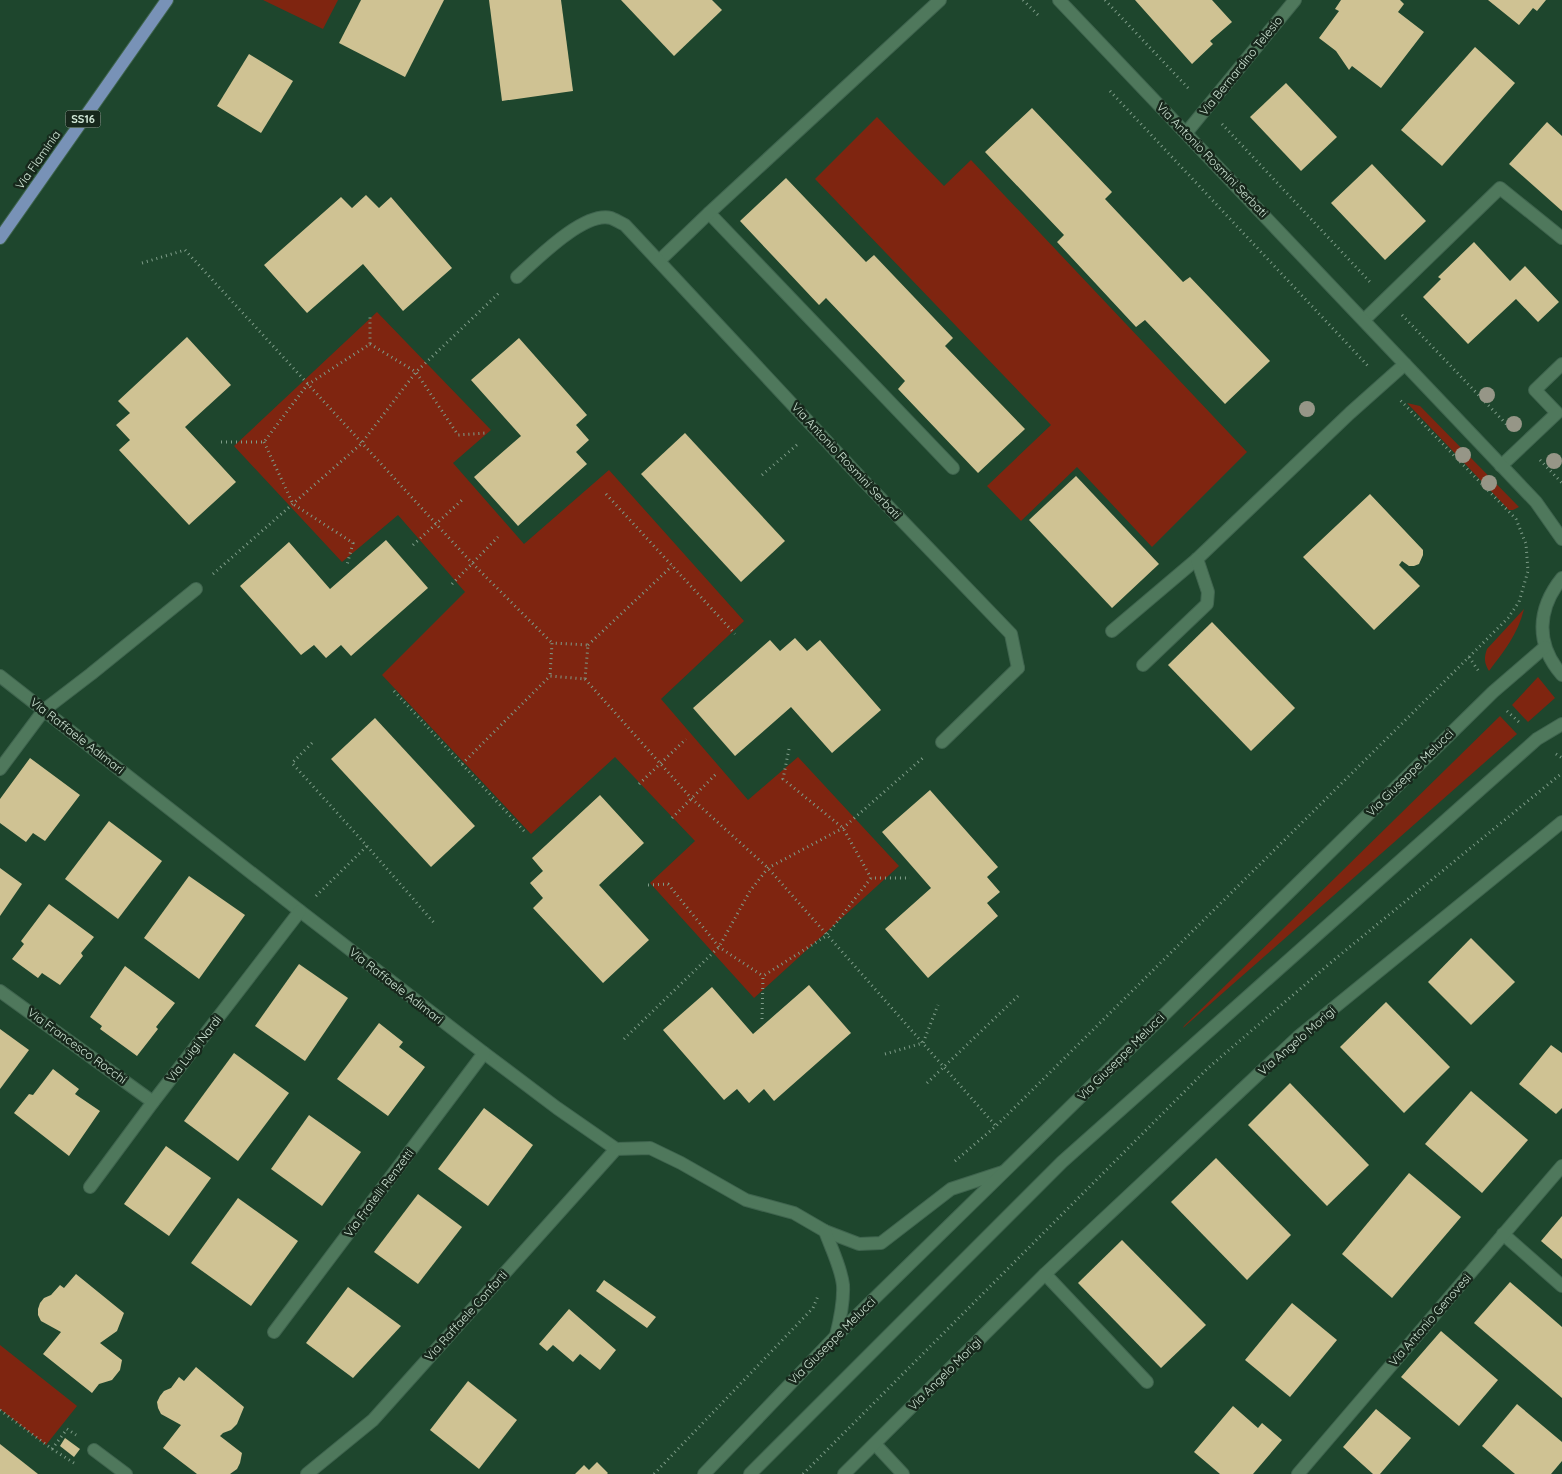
<svg xmlns="http://www.w3.org/2000/svg" width="1562" height="1474" viewBox="0 0 1562 1474" font-family="Quicksand,sans-serif">
	<rect width="100%" height="100%" fill="#1e462d"/>
	<!-- green -->
	<g fill="#7f2510">
		<polygon points="263,0 338,0 323,29"/>
		<polygon points="877,117 944,186 971,160 1247,452 1152,547 1077,467 1021,521 987,486 1051,425 815,179"/>
		<polygon points="377,312 491,430 453,463 524,544 609,470 744,621 661,699 748,800 798,757 899,866 754,998 650,883 695,841 615,757 531,834 382,675 465,592 398,515 342,562 234,446"/>
		<polygon points="1407,403 1420,406 1519,507 1513,510 1509,510"/>
		<path d="M 1524,609 C 1518,634 1504,651 1489,671 C 1484,663 1484,657 1487,649 Z"/>
		<polygon points="1538,677 1555,698 1528,722 1512,705"/>
		<polygon points="1500,716 1517,734 1183,1028 1184,1026"/>
		<polygon points="0,1345 77,1406 46,1445 0,1409"/>
	</g>
	<!-- building -->
	<g fill="#cfc293">
		<polygon points="361,0 444,0 405,77 339,43"/>
		<polygon points="489,0 561,0 573,91 502,101"/>
		<polygon points="621,0 712,0 722,10 674,56"/>
		<polygon points="1135,0 1212,0 1232,22 1210,41 1213,44 1192,64"/>
		<polygon points="1341,0 1400,0 1404,4 1398,12 1424,32 1381,88 1352,66 1349,70 1336,51 1319,38 1339,11 1335,9"/>
		<polygon points="1488,0 1546,0 1537,11 1533,8 1519,25"/>
		<polygon points="1475,47 1515,83 1442,166 1401,130"/>
		<polygon points="249,54 293,81 261,133 217,106"/>
		<polygon points="1286,83 1337,137 1301,171 1250,117"/>
		<polygon points="1032,108 1112,192 1105,199 1183,282 1190,277 1270,361 1225,404 1145,320 1136,327 1057,242 1064,235 985,152"/>
		<polygon points="1547,122 1562,136 1562,211 1509,164"/>
		<polygon points="1372,164 1426,221 1385,260 1331,203"/>
		<polygon points="786,178 866,262 874,255 953,338 945,346 1025,429 978,473 898,389 905,381 826,298 819,305 740,221"/>
		<polygon points="366,195 379,208 391,197 452,268 403,311 363,264 307,313 264,265 341,197 352,208"/>
		<polygon points="1474,242 1510,281 1525,266 1559,302 1538,322 1516,299 1468,344 1423,297 1441,279 1438,277"/>
		<polygon points="187,337 231,385 185,427 236,482 189,525 119,450 130,440 116,425 130,413 118,401"/>
		<polygon points="519,338 587,415 576,425 589,440 576,452 587,464 518,526 474,477 521,436 471,380"/>
		<polygon points="685,433 785,541 741,582 641,474"/>
		<polygon points="1076,476 1159,564 1112,608 1029,520"/>
		<polygon points="1370,494 1423,550 1423,555 1419,564 1414,566 1409,566 1402,561 1399,565 1420,586 1374,630 1303,557"/>
		<polygon points="386,540 428,588 351,656 341,645 326,658 314,645 301,655 240,586 289,542 330,589"/>
		<polygon points="1212,622 1295,708 1251,751 1168,665"/>
		<polygon points="795,638 807,651 820,640 881,710 832,753 791,707 735,756 693,708 770,640 780,651"/>
		<polygon points="375,718 475,826 431,867 331,759"/>
		<polygon points="30,758 80,795 45,841 33,833 26,842 0,823 0,799"/>
		<polygon points="930,790 998,867 987,877 1000,892 987,903 998,916 928,978 885,929 931,888 882,832"/>
		<polygon points="600,795 644,843 599,885 649,940 603,983 533,908 543,898 530,883 543,871 532,858"/>
		<polygon points="109,821 162,861 118,919 65,879"/>
		<polygon points="0,868 22,884 0,916"/>
		<polygon points="189,876 245,915 199,979 144,938"/>
		<polygon points="49,904 94,937 81,953 83,956 60,985 42,973 38,978 12,959 24,944 21,941"/>
		<polygon points="1471,938 1515,982 1471,1025 1428,982"/>
		<polygon points="299,964 348,998 305,1061 255,1026"/>
		<polygon points="125,966 175,1003 156,1027 158,1029 137,1056 100,1029 102,1026 90,1017"/>
		<polygon points="809,985 851,1033 774,1101 764,1089 749,1103 737,1089 724,1100 663,1030 712,987 753,1034"/>
		<polygon points="1386,1002 1450,1067 1404,1113 1340,1047"/>
		<polygon points="379,1023 403,1042 399,1047 425,1067 388,1116 337,1079"/>
		<polygon points="0,1029 29,1050 0,1089"/>
		<polygon points="1551,1045 1562,1053 1562,1108 1556,1114 1519,1084"/>
		<polygon points="234,1053 289,1093 238,1161 184,1121"/>
		<polygon points="53,1069 79,1089 75,1094 100,1111 69,1156 14,1113 29,1094 33,1095"/>
		<polygon points="1290,1083 1369,1165 1327,1206 1248,1125"/>
		<polygon points="1471,1091 1528,1140 1482,1193 1425,1144"/>
		<polygon points="484,1108 533,1145 488,1206 438,1169"/>
		<polygon points="309,1115 361,1152 322,1206 271,1169"/>
		<polygon points="166,1146 211,1178 169,1236 124,1204"/>
		<polygon points="1216,1158 1291,1235 1247,1280 1171,1202"/>
		<polygon points="1409,1173 1461,1217 1392,1298 1342,1254"/>
		<polygon points="418,1194 462,1227 418,1284 374,1252"/>
		<polygon points="238,1198 298,1241 251,1306 191,1263"/>
		<polygon points="1562,1216 1562,1259 1541,1241"/>
		<polygon points="1122,1240 1206,1325 1161,1368 1078,1283"/>
		<polygon points="76,1274 124,1313 117,1331 100,1343 122,1360 120,1370 112,1380 99,1384 92,1393 43,1354 61,1332 41,1321 38,1315 38,1309 40,1303 44,1298 51,1295 60,1285 64,1288"/>
		<polygon points="604,1280 656,1317 647,1328 596,1291"/>
		<polygon points="1510,1282 1562,1327 1562,1398 1474,1323"/>
		<polygon points="348,1287 401,1326 353,1378 306,1343"/>
		<polygon points="1292,1303 1337,1340 1290,1397 1245,1360"/>
		<polygon points="569,1309 616,1350 600,1370 580,1354 573,1362 553,1345 547,1351 539,1344"/>
		<polygon points="1441,1331 1498,1380 1459,1426 1401,1377"/>
		<polygon points="196,1367 244,1407 237,1424 231,1430 223,1433 220,1436 242,1453 240,1463 237,1469 230,1474 197,1474 163,1448 181,1425 161,1414 158,1408 157,1402 160,1396 164,1391 171,1388 179,1377 184,1381"/>
		<polygon points="468,1381 517,1420 479,1469 430,1430"/>
		<polygon points="1517,1404 1562,1442 1562,1461 1551,1474 1515,1474 1482,1446"/>
		<polygon points="1233,1406 1258,1428 1262,1423 1282,1440 1253,1474 1220,1474 1194,1452"/>
		<polygon points="1376,1409 1411,1438 1380,1474 1373,1474 1343,1447"/>
		<polygon points="65,1438 80,1449 74,1457 60,1446"/>
		<polygon points="0,1444 38,1474 0,1474"/>
		<polygon points="597,1462 608,1473 607,1474 575,1474 584,1465 589,1470"/>
	</g>
	<g fill="none" stroke-linecap="round" stroke-linejoin="round">
		<defs>
			<g id="lane">
				<polyline points="1186,133 1295,0"/>
				<polyline points="1364,320 1500,188 1562,238"/>
				<polyline points="1501,466 1557,413 1535,390 1562,364"/>
				<polyline points="44,710 91,674 196,589"/>
				<polyline points="942,742 1018,668"/>
				<polyline points="1045,1274 1147,1382"/>
				<polyline points="94,1450 126,1474"/>
			</g>
			<g id="street">
				<polyline points="709,213 953,468"/>
				<polyline points="659,261 709,213 940,0"/>
				<path d="M 517,277 C 537,259 584,211 611,218 C 616,220 621,223 625,225 L 860,477 L 1011,634 L 1018,668"/>
				<polyline points="1112,631 1197,559 1350,413 1405,364"/>
				<polyline points="1143,665 1207,604 1208,592 1197,559"/>
				<polyline points="0,676 300,911 484,1053 557,1108 616,1149 650,1148 681,1163 746,1200 794,1213 825,1231 859,1244 881,1243 951,1189 1003,1172"/>
				<polyline points="0,769 44,710"/>
				<polyline points="0,991 153,1102"/>
				<polyline points="90,1187 153,1102 300,911"/>
				<path d="M 825,1231 C 831,1248 841,1267 843,1285 C 844,1302 840,1320 836,1336"/>
				<polyline points="1503,1234 1562,1286"/>
				<polyline points="274,1332 484,1053"/>
				<polyline points="875,1444 903,1474"/>
				<polyline points="307,1474 373,1420 616,1149"/>
				<polyline points="844,1474 1045,1274 1298,1037 1562,822"/>
				<polyline points="1298,1474 1562,1166"/>
			</g>
			<g id="secondary">
				<polyline points="1059,0 1536,502 1562,539"/>
				<path d="M 1562,578 C 1537,609 1535,644 1562,675"/>
				<polyline points="704,1474 836,1336 1062,1115 1493,692 1545,647"/>
				<polyline points="750,1474 1062,1162 1537,739 1562,724"/>
			</g>
			<polyline id="primary" points="0,238 167,0"/>
		</defs>
		<!-- lane casing -->
		<use href="#lane" stroke="#3f644e" stroke-width="14"/>
		<!-- street casing -->
		<use href="#street" stroke="#3f644e" stroke-width="14"/>
		<!-- secondary casing -->
		<use href="#secondary" stroke="#3f644e" stroke-width="14"/>
		<!-- primary casing -->
		<use href="#primary" stroke="#3f644e" stroke-width="14"/>
		<!-- path -->
		<g stroke="#7f9d89" stroke-width="3" stroke-dasharray="1 4" stroke-linecap="butt">
			<polyline points="1023,0 1040,17"/>
			<polyline points="1105,0 1190,90"/>
			<polyline points="1110,91 1369,367"/>
			<polyline points="1222,124 1370,282"/>
			<polyline points="142,263 185,250 472,563 552,643"/>
			<polyline points="1402,315 1510,428"/>
			<polyline points="370,344 416,372 458,435 486,433"/>
			<polyline points="221,442 264,442 307,385 370,344 370,317"/>
			<polyline points="264,442 293,504 353,543 347,565"/>
			<polyline points="1540,460 1562,483"/>
			<polyline points="762,475 798,444"/>
			<polyline points="606,494 735,634"/>
			<polyline points="413,545 462,500"/>
			<polyline points="213,574 361,444 416,372 500,292"/>
			<polyline points="452,584 498,537"/>
			<polyline points="588,645 672,566"/>
			<polyline points="1469,657 1480,673"/>
			<polyline points="585,679 691,798 768,868 996,1126"/>
			<polyline points="394,691 525,832"/>
			<polyline points="1507,711 1521,724"/>
			<polyline points="312,743 292,763 367,846 436,925"/>
			<polyline points="789,749 783,779 843,828 871,878"/>
			<polyline points="1556,754 1562,758"/>
			<polyline points="462,764 550,676 585,679 588,645 552,643 550,676"/>
			<polyline points="639,784 686,739"/>
			<polyline points="672,818 716,774"/>
			<polyline points="648,885 668,884 719,947 763,976"/>
			<polyline points="316,896 367,846"/>
			<polyline points="762,1019 763,976 826,936 871,878 910,878"/>
			<polyline points="624,1039 719,947 750,891 768,868 843,828 925,756"/>
			<polyline points="885,1054 923,1043 938,1005"/>
			<polyline points="927,1083 1018,996"/>
			<polyline points="955,1161 996,1126 1469,657 1508,618 1519,602 1528,571 1526,544 1516,519 1399,399"/>
			<polyline points="0,1410 52,1449 67,1429 76,1435"/>
			<polyline points="52,1449 74,1463"/>
			<polyline points="654,1474 813,1308 818,1296"/>
			<polyline points="803,1474 1208,1068 1335,959 1562,773"/>
		</g>
		<!-- lane -->
		<use href="#lane" stroke="#4f785c" stroke-width="12"/>
		<!-- street -->
		<use href="#street" stroke="#4f785c" stroke-width="12"/>
		<!-- secondary -->
		<use href="#secondary" stroke="#4f785c" stroke-width="12"/>
		<!-- primary -->
		<use href="#primary" stroke="#7892b7" stroke-width="12"/>
	</g>
	<!-- trees -->
	<g fill="#969687">
		<circle cx="1487" cy="395" r="8"/>
		<circle cx="1307" cy="409" r="8"/>
		<circle cx="1514" cy="424" r="8"/>
		<circle cx="1463" cy="455" r="8"/>
		<circle cx="1554" cy="461" r="8"/>
		<circle cx="1489" cy="483" r="8"/>
	</g>
	<g text-anchor="middle" stroke-width="5" stroke-linejoin="round" paint-order="stroke">
		<!-- shield labels -->
		<rect fill="#17281c" stroke="#99ae9f" stroke-width="1" x="65.5" y="110.5" width="35" height="17" rx="4"/>
		<g font-size="11" font-weight="bold" fill="#d1e7d7">
			<text x="83" y="123">SS16</text>
		</g>
		<!-- street labels -->
		<g font-size="12" fill="#d1e7d7" stroke="#17281c">
			<text transform="translate(1241 66) rotate(-51)" y="4">Via Bernardino Telesio</text>
			<text transform="translate(38 160) rotate(-55)" y="4">Via Flaminia</text>
			<text transform="translate(1212 160) rotate(46)" y="4">Via Antonio Rosmini Serbati</text>
			<text transform="translate(846 461) rotate(47)" y="4">Via Antonio Rosmini Serbati</text>
			<text transform="translate(77 736) rotate(38)" y="4">Via Raffaele Adimari</text>
			<text transform="translate(1410 773) rotate(-45)" y="4">Via Giuseppe Melucci</text>
			<text transform="translate(396 986) rotate(38)" y="4">Via Raffaele Adimari</text>
			<text transform="translate(1297 1041) rotate(-41)" y="4">Via Angelo Morigi</text>
			<text transform="translate(77 1046) rotate(36)" y="4">Via Francesco Rocchi</text>
			<text transform="translate(194 1049) rotate(-52)" y="4">Via Luigi Nardi</text>
			<text transform="translate(1121 1057) rotate(-45)" y="4">Via Giuseppe Melucci</text>
			<text transform="translate(379 1193) rotate(-53)" y="4">Via Fratelli Renzetti</text>
			<text transform="translate(466 1316) rotate(-48)" y="4">Via Raffaele Conforti</text>
			<text transform="translate(1430 1320) rotate(-49)" y="4">Via Antonio Genovesi</text>
			<text transform="translate(832 1341) rotate(-45)" y="4">Via Giuseppe Melucci</text>
			<text transform="translate(945 1374) rotate(-45)" y="4">Via Angelo Morigi</text>
		</g>
	</g>
</svg>
